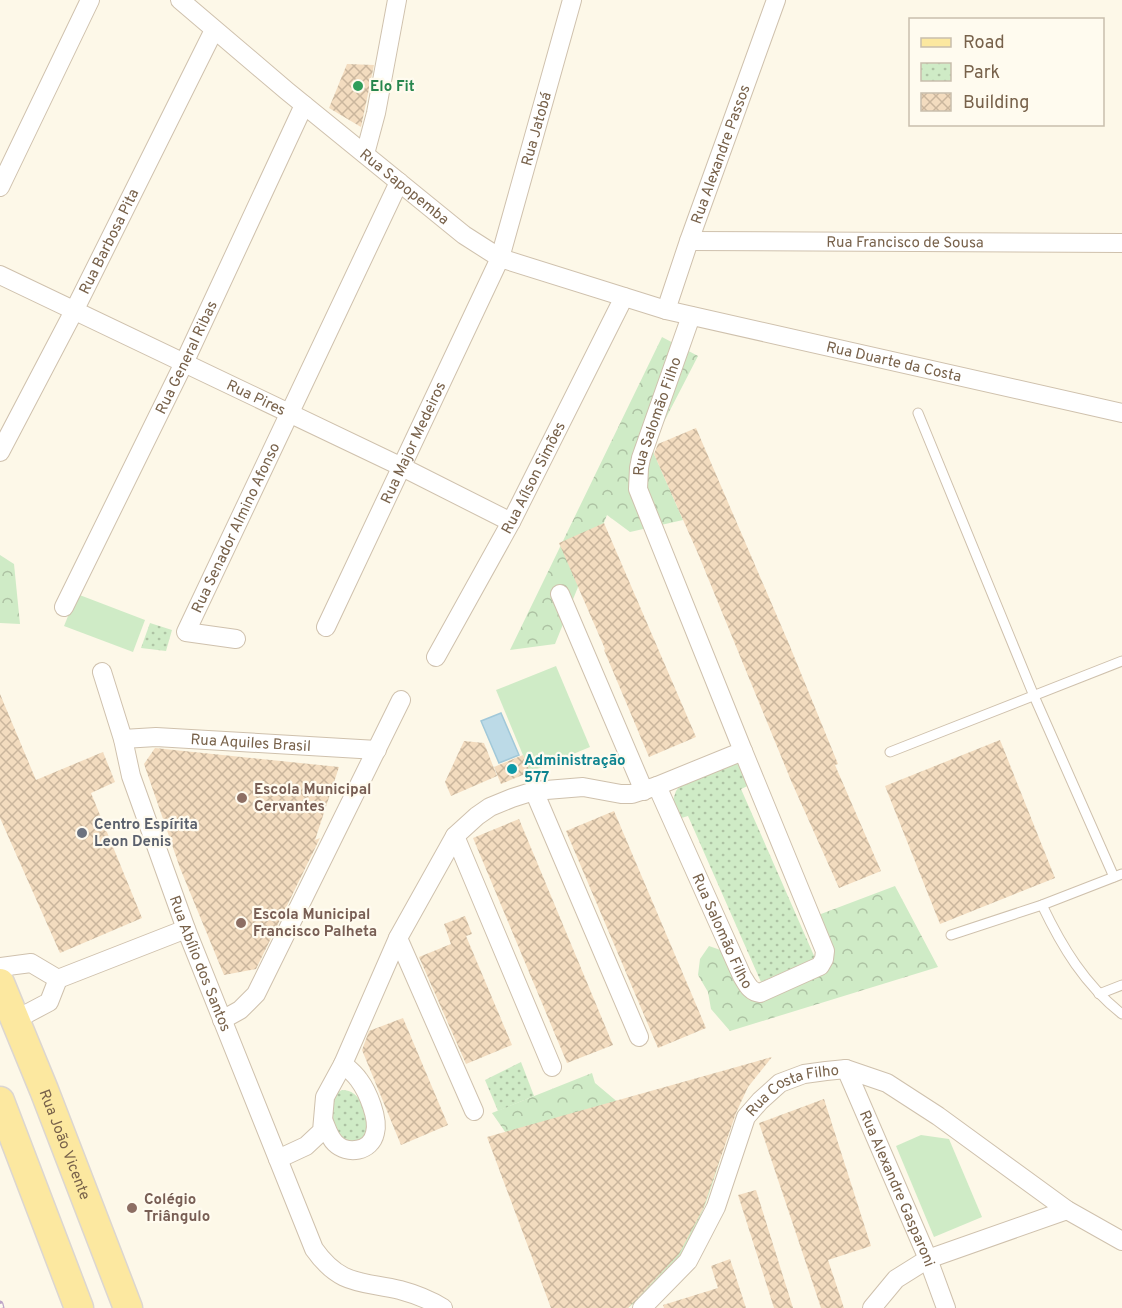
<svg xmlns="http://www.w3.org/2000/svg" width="1122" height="1308" viewBox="0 0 1122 1308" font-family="Overpass,sans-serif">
	<defs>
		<pattern id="forest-crowns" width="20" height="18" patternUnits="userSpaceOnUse" patternTransform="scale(1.5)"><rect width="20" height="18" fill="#cfebc6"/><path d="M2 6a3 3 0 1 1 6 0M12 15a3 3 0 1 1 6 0" fill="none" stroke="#adc2a3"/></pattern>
		<pattern id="park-dots" width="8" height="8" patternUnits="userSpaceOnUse" patternTransform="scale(1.5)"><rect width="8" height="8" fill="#cfebc6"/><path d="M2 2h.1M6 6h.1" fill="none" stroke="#adc2a3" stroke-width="1.8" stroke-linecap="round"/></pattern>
		<pattern id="building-cross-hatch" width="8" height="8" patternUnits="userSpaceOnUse" patternTransform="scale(1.5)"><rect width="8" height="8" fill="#f3dcbf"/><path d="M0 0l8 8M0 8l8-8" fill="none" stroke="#cab69d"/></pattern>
	</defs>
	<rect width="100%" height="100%" fill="#fdf8e8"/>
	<!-- forest -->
	<g fill="url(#forest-crowns)">
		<polygon points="662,337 698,356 651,447 683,520 630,532 607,515 555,644 510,650"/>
		<polygon points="0,555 14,564 20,624 0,623"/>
		<polygon points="895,886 938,967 730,1031 711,1009 708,992 698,975 700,959 709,946 729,953 747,995 819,966 813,917"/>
		<path d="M 592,1073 L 595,1083 L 639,1120 L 725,1142 C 714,1180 702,1222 681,1255 C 667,1275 647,1293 628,1308 L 492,1113 Z"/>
	</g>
	<!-- park -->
	<g fill="url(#park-dots)">
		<polygon points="150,623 172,630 166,651 141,648"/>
		<polygon points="734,762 745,769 752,784 741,789 815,958 761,982 688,816 678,819 672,803 676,791 684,780"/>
		<polygon points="521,1062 534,1096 498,1111 485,1080"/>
		<path d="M 342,1090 C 362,1090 366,1114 369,1130 L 361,1141 L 345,1142 C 333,1129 319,1100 342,1090 Z"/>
	</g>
	<!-- garden -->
	<g fill="#cfebc6">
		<polygon points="77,594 145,620 133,652 64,626"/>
		<polygon points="556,666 590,747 530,772 496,690"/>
		<polygon points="921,1135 949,1139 982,1217 934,1237 896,1146"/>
	</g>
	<!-- water -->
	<polygon fill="#bcdae7" stroke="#a1c8d9" stroke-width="1.5" points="501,713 519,755 499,763 481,721"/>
	<!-- building -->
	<g fill="url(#building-cross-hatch)">
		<polygon points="347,64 374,65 361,127 329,108"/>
		<polygon points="696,428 789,644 838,764 835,765 881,871 839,888 792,783 699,556 654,454 658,444"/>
		<polygon points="604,523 696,737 649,757 604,650 605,649 559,543"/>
		<polygon points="0,694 36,780 103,752 115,782 91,793 142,918 60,953 0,818"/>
		<polygon points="1000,740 1055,878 940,924 885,786"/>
		<polygon points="464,741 484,743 497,776 451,796 445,782"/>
		<polygon points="155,748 339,767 315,840 320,838 256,969 224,975 180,868 144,764"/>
		<polygon points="523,755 530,772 501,784 494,767"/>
		<polygon points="614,811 706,1028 658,1048 566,831"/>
		<polygon points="519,819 613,1045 567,1063 473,838"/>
		<polygon points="465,916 472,934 466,936 512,1045 466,1064 419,957 451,944 444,924"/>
		<polygon points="403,1018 448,1125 401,1145 362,1050 369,1031"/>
		<polygon points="772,1057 748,1087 736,1113 703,1209 679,1254 628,1308 551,1308 487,1137"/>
		<polygon points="824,1099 871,1246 828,1260 844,1308 821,1308 759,1123"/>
		<polygon points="756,1190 793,1308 774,1308 738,1195"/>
		<polygon points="730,1259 746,1308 664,1308 663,1305 718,1288 711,1266"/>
	</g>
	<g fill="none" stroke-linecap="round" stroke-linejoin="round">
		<defs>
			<g id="lane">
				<polyline points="918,413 1034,696 1114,877"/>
				<polyline points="890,752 1122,661"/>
				<path d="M 1042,905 C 1062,947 1085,985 1122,1014"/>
				<polyline points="951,935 1042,905 1122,874"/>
				<polyline points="1099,994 1122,985"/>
			</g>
			<g id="street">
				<path id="s1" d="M 180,0 L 287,91 L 464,235 L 500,258 L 666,310 L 1122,413"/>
				<polyline points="365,154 376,113 397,0"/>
				<polyline points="0,187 90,0"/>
				<path id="s2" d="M 689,241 L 1122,243"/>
				<path id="s3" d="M 0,275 L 402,467 L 511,522"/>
				<path id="s4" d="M 666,310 L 689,241 L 776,0"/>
				<path id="s5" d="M 0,452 L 74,311 L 214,30"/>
				<polyline points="560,594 644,791"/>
				<path id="s6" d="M 64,607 L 184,363 L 304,105"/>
				<path id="s7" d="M 326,627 L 500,258 L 572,0"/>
				<path id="s8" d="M 236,639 L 186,632 L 399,182"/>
				<path id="s9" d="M 436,657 L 511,522 L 624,297"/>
				<path id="s10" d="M 102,672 L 123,739 L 131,776 L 186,929 L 314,1249 C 340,1286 361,1281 400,1290 C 415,1294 430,1300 443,1308"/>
				<path id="s11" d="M 123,739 L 156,737 L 377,750"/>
				<path id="s12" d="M 657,786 L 742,976 C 747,984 750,992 760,993 L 820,966 L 824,959 L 825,951 L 743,751"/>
				<polyline points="534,791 639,1037"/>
				<polyline points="455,836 552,1067"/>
				<polyline points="398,938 474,1111"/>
				<polyline points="0,967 31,963 58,979"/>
				<polyline points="58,979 186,929"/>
				<polyline points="15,1020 49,1002 58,979"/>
				<polyline points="222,1020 240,1010 256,994 401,700"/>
				<path id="s13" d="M 846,1069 L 928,1259 L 946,1308"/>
				<path d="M 324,1122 C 327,1129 329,1137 335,1143 C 347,1155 371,1152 375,1133 C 379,1119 368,1092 359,1080 C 355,1074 349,1069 343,1064"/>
				<path id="s14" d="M 278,1159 L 306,1146 L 322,1131 L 325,1097 L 343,1064 L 398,938 L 455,836 L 477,816 L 490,807 L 512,798 L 534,791 L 583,787 L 621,794 L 632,794 L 657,786 L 743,751 L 638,489 L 639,468 L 641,458 L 691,316"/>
				<path id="s15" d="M 642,1308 L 688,1261 L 701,1236 L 716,1207 L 746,1117 L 760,1101 L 780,1083 L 804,1074 L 826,1071 L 846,1069 L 887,1083 L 938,1116 L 1067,1210 L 1122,1241"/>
				<polyline points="872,1308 896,1279 928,1259 1067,1210"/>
			</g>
			<g id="primary">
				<path id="s16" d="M 0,983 L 44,1090 L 128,1308"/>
				<polyline points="0,1101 79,1308"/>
			</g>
		</defs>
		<!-- lane casing -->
		<use href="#lane" stroke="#cfc1ad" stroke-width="11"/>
		<!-- street casing -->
		<use href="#street" stroke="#cfc1ad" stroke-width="20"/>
		<!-- primary casing -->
		<use href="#primary" stroke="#dcd6d0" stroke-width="31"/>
		<!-- lane -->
		<use href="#lane" stroke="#fff" stroke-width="9"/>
		<!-- street -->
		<use href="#street" stroke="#fff" stroke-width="18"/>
		<!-- primary -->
		<use href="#primary" stroke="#fce8a0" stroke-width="28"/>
		<defs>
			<polyline id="rail" points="0,1304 1,1308"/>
		</defs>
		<!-- rail casing -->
		<use href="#rail" stroke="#bda5c8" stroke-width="7"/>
		<!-- rail -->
		<use href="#rail" stroke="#fffbef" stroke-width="4.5" stroke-dasharray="14" stroke-linecap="butt"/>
	</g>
	<!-- markers -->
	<circle fill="#2e9e5b" stroke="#fffbef" stroke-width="2" cx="358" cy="86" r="6"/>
	<circle fill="#0f9aa8" stroke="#fffbef" stroke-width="2" cx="512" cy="769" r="6"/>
	<g fill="#8d6e63" stroke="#fffbef" stroke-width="2">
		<circle cx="242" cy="798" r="6"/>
		<circle cx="241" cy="923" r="6"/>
		<circle cx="132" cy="1208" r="6"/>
	</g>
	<circle fill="#6b7280" stroke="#fffbef" stroke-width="2" cx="82" cy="833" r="6"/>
	<g text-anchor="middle" stroke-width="4.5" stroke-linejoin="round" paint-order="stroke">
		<!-- leisure labels -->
		<g font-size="15" font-weight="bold" fill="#27864d" stroke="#fffbef" text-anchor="start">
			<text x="370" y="91">Elo Fit</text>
		</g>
		<!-- street labels -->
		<g font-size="15" fill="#78624b" stroke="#fffbef">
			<text dy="5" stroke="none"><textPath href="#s7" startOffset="542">Rua Jatobá</textPath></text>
			<text dy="5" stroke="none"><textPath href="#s4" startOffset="165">Rua Alexandre Passos</textPath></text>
			<text dy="5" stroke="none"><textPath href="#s1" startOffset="292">Rua Sapopemba</textPath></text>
			<text dy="5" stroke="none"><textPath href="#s5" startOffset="237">Rua Barbosa Pita</textPath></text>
			<text dy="5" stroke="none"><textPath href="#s2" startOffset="216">Rua Francisco de Sousa</textPath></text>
			<text dy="5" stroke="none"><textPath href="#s6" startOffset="278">Rua General Ribas</textPath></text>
			<text dy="5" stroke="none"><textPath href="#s1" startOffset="819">Rua Duarte da Costa</textPath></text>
			<text dy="5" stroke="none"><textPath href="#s3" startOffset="284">Rua Pires</textPath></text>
			<text dy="5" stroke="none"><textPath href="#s14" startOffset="1047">Rua Salomão Filho</textPath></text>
			<text dy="5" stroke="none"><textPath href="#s7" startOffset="204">Rua Major Medeiros</textPath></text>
			<text dy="5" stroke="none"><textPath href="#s9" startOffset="204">Rua Aílson Simões</textPath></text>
			<text dy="5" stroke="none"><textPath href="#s8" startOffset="166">Rua Senador Almino Afonso</textPath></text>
			<text dy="5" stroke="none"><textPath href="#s11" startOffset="128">Rua Aquiles Brasil</textPath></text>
			<text dy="5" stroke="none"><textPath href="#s12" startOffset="159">Rua Salomão Filho</textPath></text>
			<text dy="5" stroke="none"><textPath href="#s10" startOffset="308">Rua Abílio dos Santos</textPath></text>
			<text dy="5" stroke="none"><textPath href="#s15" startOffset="278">Rua Costa Filho</textPath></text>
			<text dy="5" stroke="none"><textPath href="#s16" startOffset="174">Rua João Vicente</textPath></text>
			<text dy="5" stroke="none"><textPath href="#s13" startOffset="130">Rua Alexandre Gasparoni</textPath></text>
		</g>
		<!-- culture labels -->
		<g font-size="15" font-weight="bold" fill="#0d838f" stroke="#fffbef" text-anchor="start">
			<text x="524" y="765">Administração<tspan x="524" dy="17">577</tspan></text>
		</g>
		<!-- education labels -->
		<g font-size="15" font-weight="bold" fill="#785e54" stroke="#fffbef" text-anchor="start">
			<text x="254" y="794">Escola Municipal<tspan x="254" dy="17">Cervantes</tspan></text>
			<text x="253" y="919">Escola Municipal<tspan x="253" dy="17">Francisco Palheta</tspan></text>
			<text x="144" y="1204">Colégio<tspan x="144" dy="17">Triângulo</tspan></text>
		</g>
		<!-- worship labels -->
		<g font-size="15" font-weight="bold" fill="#5b616d" stroke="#fffbef" text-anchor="start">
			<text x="94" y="829">Centro Espírita<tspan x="94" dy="17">Leon Denis</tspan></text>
		</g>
	</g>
	<!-- legend -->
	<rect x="909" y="18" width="195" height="108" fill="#fffbef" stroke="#c9bead" stroke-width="1.5"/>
	<rect x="921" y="38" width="30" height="9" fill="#fce8a0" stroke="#c9bead" stroke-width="1.5"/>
	<text x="963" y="48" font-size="18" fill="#78624b">Road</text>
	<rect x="921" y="63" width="30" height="18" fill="url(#park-dots)" stroke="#c9bead" stroke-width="1.5"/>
	<text x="963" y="78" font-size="18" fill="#78624b">Park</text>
	<rect x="921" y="93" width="30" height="18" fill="url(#building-cross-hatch)" stroke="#c9bead" stroke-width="1.5"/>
	<text x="963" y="108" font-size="18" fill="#78624b">Building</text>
</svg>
